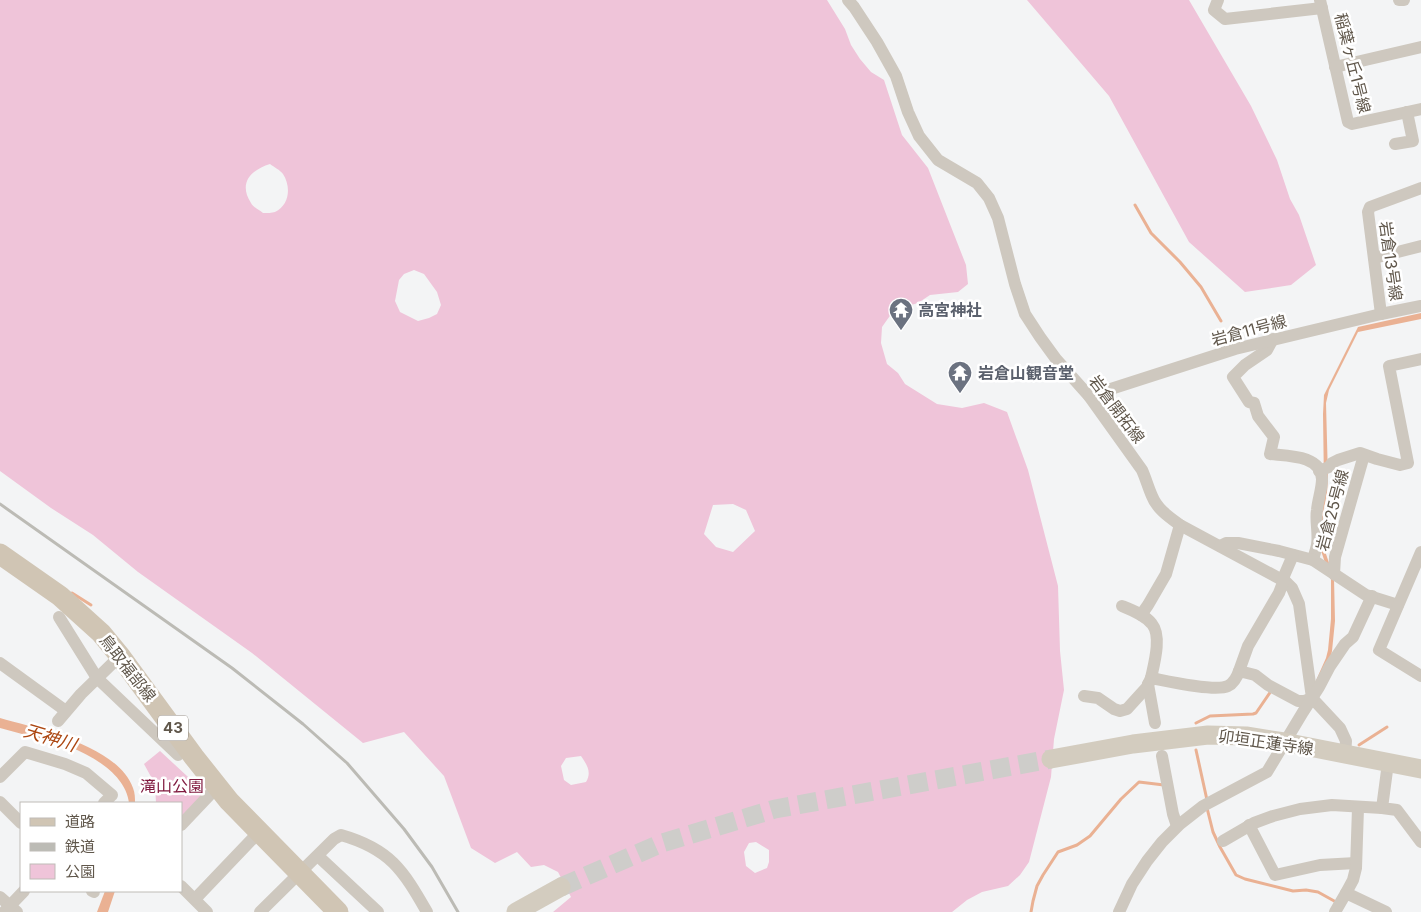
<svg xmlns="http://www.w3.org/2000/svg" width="1421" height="912" viewBox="0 0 1421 912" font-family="Inter,'Noto Sans JP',sans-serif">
	<rect width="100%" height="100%" fill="#f3f4f5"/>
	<!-- green -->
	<g fill="#efc4d9" fill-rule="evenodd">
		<path d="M 0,0 L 827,0 L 845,29 L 851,45 L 860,59 L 871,72 L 884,80 L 902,135 L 928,168 L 966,265 L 968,284 L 958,292 L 930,295 L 918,303 L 894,310 L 882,327 L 881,343 L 887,364 L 898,373 L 905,384 L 937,404 L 962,408 L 984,403 L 1007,412 L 1028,470 L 1058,586 L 1060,651 L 1064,690 L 1054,739 L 1051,777 L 1029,862 L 1020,875 L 1008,886 L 982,892 L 967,900 L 952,912 L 553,912 L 571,897 L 558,872 L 544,865 L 531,867 L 517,852 L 495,863 L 471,848 L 444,776 L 404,732 L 363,743 L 252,653 L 138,572 L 93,535 L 51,508 L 0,471 ZM 270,164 C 274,167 280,170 283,174 C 291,186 290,205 275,212 C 272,213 267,213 263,213 C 259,210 253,207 251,203 C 238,183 251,170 270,164 ZM 414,270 L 424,274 L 437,292 L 441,305 L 437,314 L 429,318 L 418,321 L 400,312 L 395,301 L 399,280 L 404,274 ZM 733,504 L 746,510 L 755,531 L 733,552 L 716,547 L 704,534 L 713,505 ZM 581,756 C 587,765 592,772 586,782 L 571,785 L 564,780 L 561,766 L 566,758 ZM 756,842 L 769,850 L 769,862 L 767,868 L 755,873 L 746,866 L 744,852 L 749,843 Z"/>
		<polygon points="1027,0 1189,0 1251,106 1277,160 1290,199 1299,215 1316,265 1291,285 1245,292 1189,242 1109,96"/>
		<polygon points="160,751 201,789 202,795 181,818 181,803 156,803 155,784 144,764"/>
	</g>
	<!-- water -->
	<g fill="#eab193">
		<polygon points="1421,313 1421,319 1358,332 1329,390 1326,403 1328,478 1327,493 1323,513 1323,545 1334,578 1335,621 1332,651 1330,660 1314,685 1326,658 1328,650 1331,619 1331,580 1319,545 1324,486 1323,414 1324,395 1358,327"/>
		<path d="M 0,718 C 39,729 118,746 133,788 C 135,793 135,798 135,803 L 129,803 C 126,775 93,756 70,747 L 0,728 Z"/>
		<polygon points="105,891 115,891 108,912 97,912"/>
	</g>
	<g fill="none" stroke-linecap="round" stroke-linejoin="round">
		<!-- stream -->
		<g stroke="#eab193" stroke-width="3">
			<polyline points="1135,205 1151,233 1180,262 1201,287 1221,321"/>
			<polyline points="72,593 91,605"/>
			<polyline points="1196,723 1210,716 1253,714 1256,713 1271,691"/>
			<polyline points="1359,745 1387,727"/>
			<polyline points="1196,750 1207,800"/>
			<polyline points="1207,808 1213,832 1220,847 1236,875 1245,879 1293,891 1306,890 1318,892 1336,902"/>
			<polyline points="1031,912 1033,901 1037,886 1043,875 1058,852 1077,845 1090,836 1121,799 1139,782 1164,785"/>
		</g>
		<!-- secondary-tunnel -->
		<polyline stroke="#cecdca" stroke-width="19" stroke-dasharray="19 9" stroke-linecap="butt" points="561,887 662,843 775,809 1051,759"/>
		<!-- minor -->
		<g stroke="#cec8bf" stroke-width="12">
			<path d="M 848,0 L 854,7 L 877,42 L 896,76 L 908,112 L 919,136 L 938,160 L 977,183 L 989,198 L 998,218 L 1015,284 L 1025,314 L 1040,337 L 1056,359 L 1089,396 L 1142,470 C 1146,479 1148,487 1152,496 C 1157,509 1169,517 1180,525 L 1286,582 L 1292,588 L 1299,604 L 1312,698 L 1340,728 L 1346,741 L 1345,754"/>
			<polyline points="1218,0 1214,10 1225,19 1322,8"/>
			<polyline points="1320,0 1348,122 1352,124 1421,109"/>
			<polyline points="1399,0 1404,0"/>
			<polyline points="1335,67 1421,47"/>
			<polyline points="1395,144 1413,141 1407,112"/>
			<polyline points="1374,258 1421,246"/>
			<polyline points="1381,314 1368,212 1370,207 1421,188"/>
			<path d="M 1273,339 L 1267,350 L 1245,365 L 1233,377 L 1249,402 L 1254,403 L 1258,416 L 1274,437 L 1270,454 C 1288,456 1321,455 1322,479 C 1322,489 1318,499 1317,510 C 1315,521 1319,533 1317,545 C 1316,550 1314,555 1313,560"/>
			<polyline points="1089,396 1235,349 1381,314 1421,306"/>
			<polyline points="1319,471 1329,467 1332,463 1338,460 1360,453 1377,459 1400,465 1408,463 1389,366 1421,359"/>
			<polyline points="1220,546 1226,543 1238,543 1279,551 1313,560 1366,595 1398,605"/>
			<polyline points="1421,552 1379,650 1421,676"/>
			<polyline points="1334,574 1335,557 1364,455"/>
			<path d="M 1122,606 C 1132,610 1145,615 1152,624 C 1162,636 1154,664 1151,678"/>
			<polyline points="1141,615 1148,605 1166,574 1180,525"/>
			<polyline points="59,617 97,678 178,755"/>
			<polyline points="0,663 66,711"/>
			<polyline points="1239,671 1248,646 1279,593 1284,580 1284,576 1293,555"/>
			<polyline points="1148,684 1155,723"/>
			<path d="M 1084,696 L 1098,698 L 1114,709 L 1120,711 L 1127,709 L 1147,687 L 1151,678 C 1167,681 1215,692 1228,686 C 1234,683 1237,677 1239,671 L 1255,675 L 1268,685 L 1298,701 L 1304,701 L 1312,698"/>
			<polyline points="58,721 81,694 120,656"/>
			<polyline points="1162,756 1173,814 1177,826"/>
			<polyline points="1388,763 1382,808 1397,810 1421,842"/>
			<polyline points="0,777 25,752 65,764 86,773 112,795 104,803"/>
			<polyline points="0,802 21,823"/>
			<polyline points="181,825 217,787"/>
			<polyline points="1249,825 1275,875 1320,865 1356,863"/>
			<polyline points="1223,841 1254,823 1273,816 1300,809 1332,805 1382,808"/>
			<polyline points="318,856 378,912"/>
			<polyline points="181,886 207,912"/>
			<polyline points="92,891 94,892"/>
			<polyline points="1346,893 1353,880 1356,868 1358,808"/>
			<polyline points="0,897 17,912"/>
			<polyline points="195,899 259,832"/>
			<polyline points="4,912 24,891"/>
			<path d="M 260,912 L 334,839 L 341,835 C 390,849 403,870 427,912"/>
			<polyline points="1119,912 1132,884 1147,861 1162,842 1180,824 1203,806 1267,772 1303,712 1319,687 1330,666 1345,644 1353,637 1372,596"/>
			<polyline points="1335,912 1346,893 1386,912"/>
		</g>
		<!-- secondary -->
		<g stroke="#d3ccbf" stroke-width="19">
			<polyline points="1051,759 1133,744 1208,735 1246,736 1284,742 1421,769"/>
			<polyline points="516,912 561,887"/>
		</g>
		<!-- primary -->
		<polyline stroke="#d0c5b4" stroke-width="21" points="0,554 60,596 101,633 120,656 194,757 229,801 338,912"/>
		<!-- rail -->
		<polyline stroke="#bcbbb5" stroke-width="3" points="0,504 232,668 303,724 347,763 404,829 432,867 458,912"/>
	</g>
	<!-- icons -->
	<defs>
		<symbol id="temple-pin" viewBox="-11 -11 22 30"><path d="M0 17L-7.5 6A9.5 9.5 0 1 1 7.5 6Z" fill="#6b7280" stroke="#fff"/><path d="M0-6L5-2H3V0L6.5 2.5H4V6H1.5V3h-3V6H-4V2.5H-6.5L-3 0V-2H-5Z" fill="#fff"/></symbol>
	</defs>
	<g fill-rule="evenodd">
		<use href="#temple-pin" x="887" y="296" width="28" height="38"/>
		<use href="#temple-pin" x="946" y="359" width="28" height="38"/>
	</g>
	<g text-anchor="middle" stroke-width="5" stroke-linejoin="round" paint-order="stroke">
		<!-- shield labels -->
		<rect fill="#fff" stroke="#908981" stroke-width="1" x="158" y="715.5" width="30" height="25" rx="4"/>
		<g font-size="15" font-weight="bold" fill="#60574b">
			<text x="173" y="733">43</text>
		</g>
		<!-- street labels -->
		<g font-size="16" fill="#60574b" stroke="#fff">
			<text transform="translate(1353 63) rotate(76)" y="6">稲葉ヶ丘1号線</text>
			<text transform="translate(1391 261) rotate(82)" y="6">岩倉13号線</text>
			<text transform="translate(1249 330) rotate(-15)" y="6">岩倉11号線</text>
			<text transform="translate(1117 409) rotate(53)" y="6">岩倉開拓線</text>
			<text transform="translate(1332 510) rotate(-75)" y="6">岩倉25号線</text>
			<text transform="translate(128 668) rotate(52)" y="6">鳥取福部線</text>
			<text transform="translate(1266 742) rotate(8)" y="6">卯垣正蓮寺線</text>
		</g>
		<!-- worship labels -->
		<g font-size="16" font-weight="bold" fill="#5b616d" stroke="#fff" text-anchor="start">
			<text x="918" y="316">高宮神社</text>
			<text x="978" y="379">岩倉山観音堂</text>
		</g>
		<!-- park labels -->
		<g font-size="16" fill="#811b40" stroke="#fff">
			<text x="172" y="792">滝山公園</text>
		</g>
		<!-- water labels -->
		<g font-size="18" font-style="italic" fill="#ac4712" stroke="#fff">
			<text transform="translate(50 738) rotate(17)" y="6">天神川</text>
		</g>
	</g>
	<!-- legend -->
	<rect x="20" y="802" width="162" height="90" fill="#ffffff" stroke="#bfbcb7"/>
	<rect x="30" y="818" width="25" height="8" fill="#d0c5b4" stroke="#bfbcb7"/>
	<text x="65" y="827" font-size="15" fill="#60574b">道路</text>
	<rect x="30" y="843" width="25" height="8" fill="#bcbbb5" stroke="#bfbcb7"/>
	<text x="65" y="852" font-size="15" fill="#60574b">鉄道</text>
	<rect x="30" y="864" width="25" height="15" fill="#efc4d9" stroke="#bfbcb7"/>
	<text x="65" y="877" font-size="15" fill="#60574b">公園</text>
</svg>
